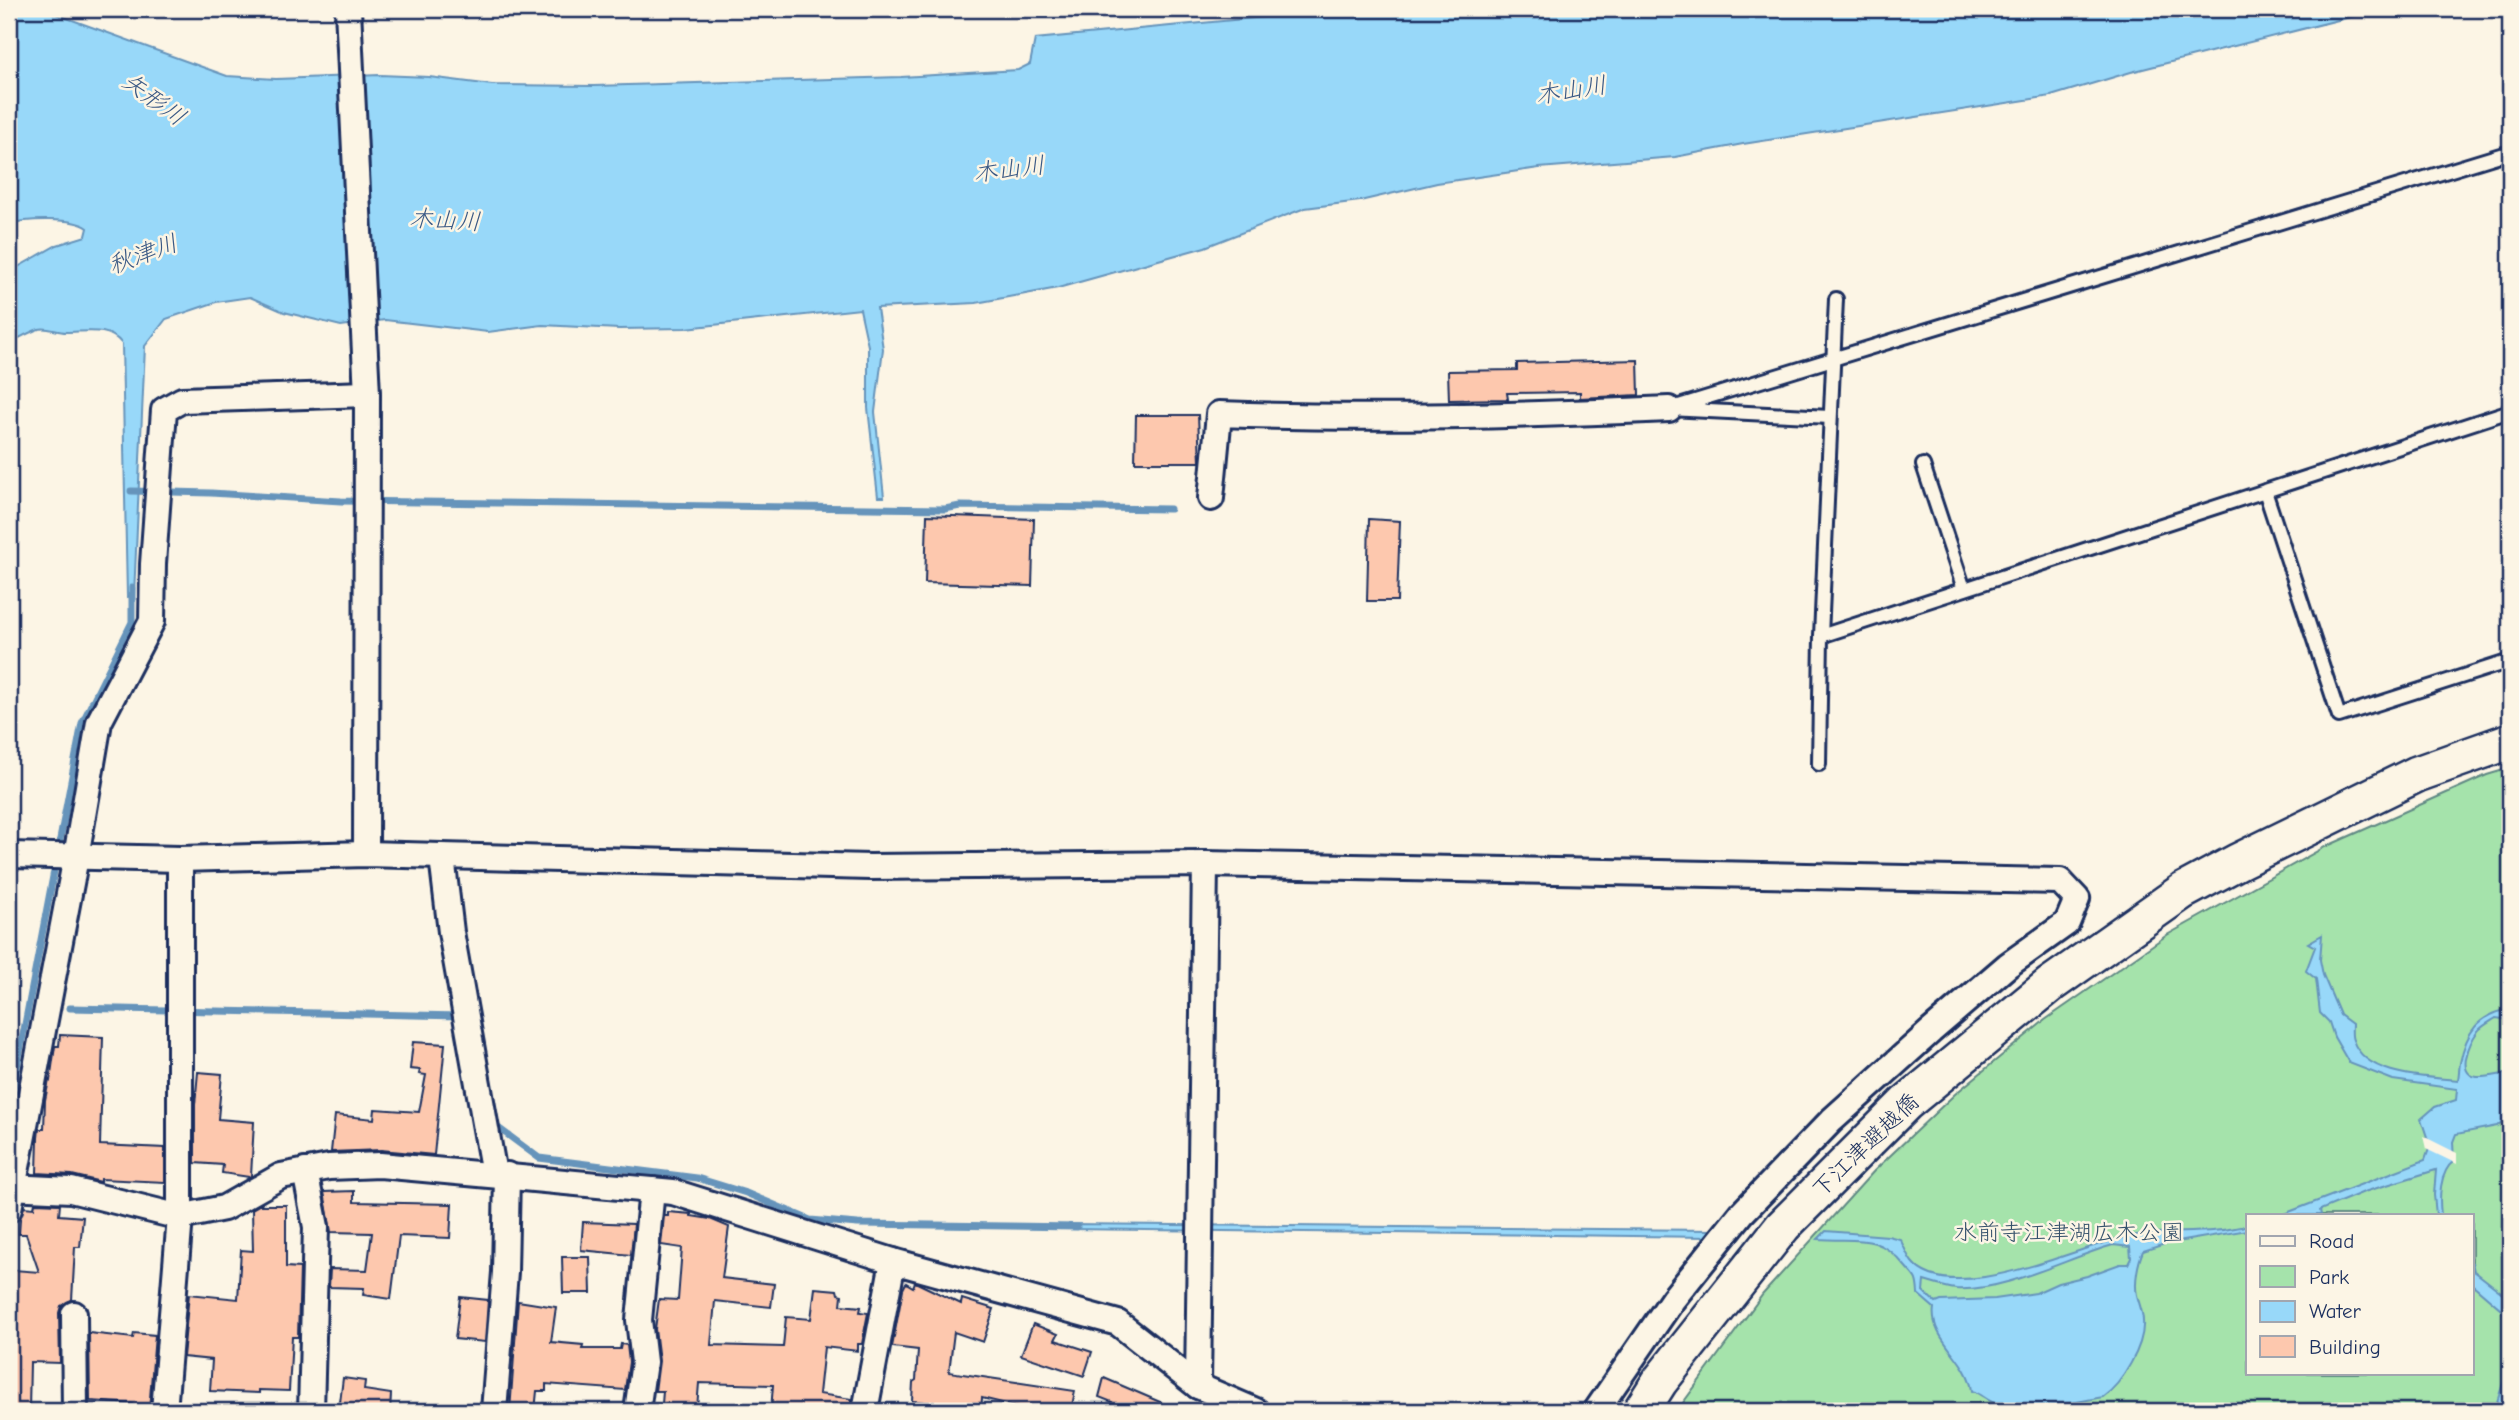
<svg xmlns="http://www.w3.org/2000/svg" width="2519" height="1420" viewBox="0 0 2519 1420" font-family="'Comic Neue','Klee One',sans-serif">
	<rect width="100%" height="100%" fill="#fcf5e5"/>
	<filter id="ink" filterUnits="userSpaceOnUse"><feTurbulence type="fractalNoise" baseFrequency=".0143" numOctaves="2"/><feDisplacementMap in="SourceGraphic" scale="14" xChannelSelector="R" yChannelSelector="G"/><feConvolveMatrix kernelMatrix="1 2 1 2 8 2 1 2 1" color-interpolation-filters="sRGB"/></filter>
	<g filter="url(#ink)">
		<!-- green -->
		<path fill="#a5e3ab" stroke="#608984" stroke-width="2" fill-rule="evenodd" d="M 2510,768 L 2510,1411 L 1677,1411 L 1763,1294 L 1874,1171 L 1955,1094 L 2045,1020 L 2167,935 L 2325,847 L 2487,775 ZM 2248,1215 L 2472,1215 L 2472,1373 L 2248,1373 Z"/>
		<!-- water -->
		<g fill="#98d8f9" stroke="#6694bb" stroke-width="2" fill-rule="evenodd">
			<path d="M 9,9 L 42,9 L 227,76 L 276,79 L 380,75 L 429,77 L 492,85 L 594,86 L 901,77 L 1018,70 L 1030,64 L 1035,39 L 1348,9 L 2382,9 L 2131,72 L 2051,96 L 1743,144 L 1675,157 L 1539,168 L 1437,183 L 1360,201 L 1305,208 L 1205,247 L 1058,288 L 976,303 L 877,308 L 883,349 L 875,412 L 884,497 L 878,497 L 868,408 L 868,346 L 860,309 L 686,328 L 619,329 L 542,325 L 488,332 L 385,320 L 341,326 L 284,312 L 250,297 L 216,302 L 166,319 L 145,346 L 134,596 L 127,597 L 122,344 C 109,326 86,332 66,332 C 57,332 48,327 39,329 C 29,332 18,339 9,343 L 9,272 L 57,245 L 86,236 L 88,228 C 73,217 26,219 9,224 Z"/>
			<path d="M 2322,935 L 2320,960 L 2323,975 L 2340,1015 L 2352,1024 C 2352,1029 2351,1036 2353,1040 C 2365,1077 2427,1077 2458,1080 C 2459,1074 2459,1069 2460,1063 C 2466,1032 2478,1015 2510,1009 L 2510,1020 L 2496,1018 C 2490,1022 2482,1026 2478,1031 C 2470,1042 2455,1074 2477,1077 C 2488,1078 2500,1074 2510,1073 L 2510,1115 L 2497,1126 L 2456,1134 L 2453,1142 L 2454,1161 C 2439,1172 2439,1199 2441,1215 L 2436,1215 L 2434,1195 L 2436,1170 L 2364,1192 L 2320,1210 L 2321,1215 L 2281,1215 L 2425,1160 L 2430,1146 L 2421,1119 L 2435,1107 L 2456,1100 L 2457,1089 L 2393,1080 L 2349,1063 L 2334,1037 L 2329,1022 L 2320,1013 L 2316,979 L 2306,971 L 2315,947 L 2308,943 Z"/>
			<polygon points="1069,1224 1715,1230 1709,1237 1069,1229"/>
			<path d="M 2248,1225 L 2248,1230 L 2165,1244 L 2143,1251 C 2138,1262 2134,1283 2137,1295 C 2139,1304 2143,1312 2143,1321 C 2145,1345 2122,1384 2103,1397 C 2070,1403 2030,1413 1997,1404 C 1987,1401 1982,1394 1972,1391 C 1969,1359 1929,1340 1934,1308 L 1918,1294 C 1917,1276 1915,1278 1904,1265 C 1877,1232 1857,1242 1818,1239 L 1826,1231 L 1888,1236 L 1900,1239 C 1904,1246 1907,1256 1912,1262 C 1949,1308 2075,1248 2121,1238 C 2162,1228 2206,1237 2248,1225 ZM 2113,1245 L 2130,1247 L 2131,1258 L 2128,1264 L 2120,1264 L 2087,1276 L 2058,1283 L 2036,1293 L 1995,1299 L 1941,1301 L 1936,1303 L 1923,1291 L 1924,1281 C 1934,1284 1946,1288 1956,1289 C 2004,1292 2067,1258 2113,1245 Z"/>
			<polygon points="2472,1262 2474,1271 2510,1299 2510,1326 2501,1309 2472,1284"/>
			<polygon points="2510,1362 2508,1411 2494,1411"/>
		</g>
		<!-- pier -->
		<polygon fill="#fcf5e5" points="2423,1136 2457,1153 2457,1164 2426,1149"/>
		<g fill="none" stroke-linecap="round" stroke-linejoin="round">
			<!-- stream -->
			<g stroke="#6694bb" stroke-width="7">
				<polyline points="131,491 211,493 341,501 945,509 960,506 1170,509"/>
				<polyline points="70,1008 461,1016"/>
				<polyline points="9,1109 82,723 132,622 132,588"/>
				<polyline points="493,1124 539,1158 697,1178 746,1193 810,1220 858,1224 1077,1227"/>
			</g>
		</g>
		<!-- building -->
		<g fill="#fdc8ae" stroke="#1b2f5e" stroke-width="2">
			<polygon points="1638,360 1639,395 1580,398 1580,392 1507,393 1508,399 1449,400 1448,371 1517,370 1517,363"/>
			<polygon points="1136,415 1198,415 1200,462 1135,462"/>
			<polygon points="927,515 1034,519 1032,586 925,583"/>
			<polygon points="1369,519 1400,521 1397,601 1367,601"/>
			<polygon points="60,1035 103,1037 100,1145 165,1148 165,1182 101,1179 101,1182 72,1175 37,1173 38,1138 39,1129 44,1129 45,1100 49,1080 50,1081 55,1046 59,1046"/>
			<polygon points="413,1042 445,1044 434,1155 381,1150 331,1152 335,1115 374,1119 375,1109 419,1112 426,1075 419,1074 420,1070 410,1069"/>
			<polygon points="198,1072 222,1074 218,1119 254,1122 251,1176 249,1177 222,1173 223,1165 195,1163 195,1105"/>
			<polygon points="354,1191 354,1202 452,1204 450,1238 399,1236 391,1299 363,1295 364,1288 329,1287 330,1269 367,1270 372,1233 331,1232 324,1192"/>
			<polygon points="35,1203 60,1204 59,1215 83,1217 80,1247 75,1247 72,1300 61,1306 59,1313 60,1363 30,1362 29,1411 11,1411 11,1400 9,1400 9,1337 13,1298 10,1297 14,1270 39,1272 26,1234 19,1234 20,1219 24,1207 34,1208"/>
			<polygon points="259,1205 286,1205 286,1267 300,1268 298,1337 292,1337 289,1391 259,1390 259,1393 210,1391 212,1360 183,1357 189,1294 238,1299 241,1250 253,1251 252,1209"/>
			<polygon points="668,1212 691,1214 691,1216 710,1219 729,1227 722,1278 774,1284 771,1307 715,1301 711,1345 783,1347 786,1317 811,1319 815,1288 837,1290 838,1294 842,1295 841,1305 861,1307 860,1312 868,1313 862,1344 858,1344 858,1351 824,1347 819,1394 852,1399 851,1411 771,1411 773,1385 699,1383 697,1408 662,1404 663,1391 655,1391 659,1361 655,1329 659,1299 678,1300 682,1248 661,1245 664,1216 668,1216"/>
			<polygon points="583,1222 634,1224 631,1255 581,1250"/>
			<polygon points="562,1257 590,1257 591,1293 563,1293"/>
			<polygon points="915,1282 961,1304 962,1299 994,1309 983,1342 954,1332 949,1372 1075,1391 1071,1411 1035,1411 982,1398 981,1411 938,1411 938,1403 912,1401 913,1382 916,1380 918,1350 892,1347 903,1289 906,1283 913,1287"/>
			<polygon points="460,1297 488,1300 485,1342 455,1339"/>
			<polygon points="518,1301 556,1307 551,1342 583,1345 582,1349 620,1349 621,1344 627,1345 629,1362 625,1390 546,1384 546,1391 537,1391 535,1411 510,1411"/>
			<polygon points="1033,1324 1058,1334 1055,1340 1092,1352 1084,1376 1021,1355"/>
			<polygon points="89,1333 133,1338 134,1333 155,1335 149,1411 132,1411 133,1404 90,1401"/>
			<polygon points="343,1378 365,1381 364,1390 391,1394 390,1411 339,1411"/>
			<polygon points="1104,1378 1181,1411 1107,1411 1112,1402 1099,1397"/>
		</g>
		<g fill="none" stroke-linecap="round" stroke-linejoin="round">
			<defs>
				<g id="lane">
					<polyline points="1830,417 1669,409 2510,152"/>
					<polyline points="1923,465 1964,589"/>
					<polyline points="2265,491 2339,716 2510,661"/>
					<polyline points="1821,636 1836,299"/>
					<polyline points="1819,764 1821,636 2510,411"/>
				</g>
				<g id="street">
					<polyline points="348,9 367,394 366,854"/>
					<path d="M 1211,498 L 1219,414 C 1369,420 1519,416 1669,409"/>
					<polyline points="9,855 180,859 366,854 870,867 1205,864 2060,881 2077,899 2067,923 2008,965 1931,1031 1832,1120 1742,1213 1673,1299 1596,1411"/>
					<polyline points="442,857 451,932 494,1174"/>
					<polyline points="305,1171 316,1227 311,1411"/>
					<polyline points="9,1187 71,1190 180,1217 224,1208 281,1176 329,1167 380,1165 673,1192 893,1261 1118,1323 1198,1386 1256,1411"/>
					<polyline points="9,1209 76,857 99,722 152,621 153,564 164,410 182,400 367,394"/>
					<polyline points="74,1314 75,1411"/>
					<polyline points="1198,1386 1205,864"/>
					<polyline points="164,1411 180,1217 180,859"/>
					<polyline points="494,1411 505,1272 507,1175"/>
					<polyline points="637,1411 644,1362 639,1320 652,1190"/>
					<polyline points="865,1411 893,1261"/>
				</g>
				<polyline id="secondary" points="1641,1411 1660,1381 1783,1226 1906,1103 2051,984 2183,891 2239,861 2417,774 2510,741"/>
			</defs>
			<!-- lane casing -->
			<use href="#lane" stroke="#1b2f5e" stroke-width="18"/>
			<!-- street casing -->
			<use href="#street" stroke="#1b2f5e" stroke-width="30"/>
			<!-- secondary casing -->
			<use href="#secondary" stroke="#1b2f5e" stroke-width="40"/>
			<!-- lane -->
			<use href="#lane" stroke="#fcf5e5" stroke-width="12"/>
			<!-- street -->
			<use href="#street" stroke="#fcf5e5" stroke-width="24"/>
			<!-- secondary -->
			<use href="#secondary" stroke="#fcf5e5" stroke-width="35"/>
		</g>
	</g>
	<g text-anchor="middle" stroke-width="5" stroke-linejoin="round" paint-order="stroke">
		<!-- street labels -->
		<g font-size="23" fill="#1b2f5e" stroke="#fcf5e5">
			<text transform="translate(1865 1145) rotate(-44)" y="8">下江津避越僑</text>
		</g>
		<!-- park labels -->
		<g font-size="23" fill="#37536d" stroke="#fcf5e5">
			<text x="2069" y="1240">水前寺江津湖広木公園</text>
		</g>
		<!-- water labels -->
		<g font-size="24" font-style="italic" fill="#3a5985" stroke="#fcf5e5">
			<text transform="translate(1571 90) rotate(-9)" y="8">木山川</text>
			<text transform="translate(154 99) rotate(36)" y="8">矢形川</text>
			<text transform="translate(1009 169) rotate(-7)" y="8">木山川</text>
			<text transform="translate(445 220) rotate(3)" y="8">木山川</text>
			<text transform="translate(143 254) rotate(-20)" y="8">秋津川</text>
		</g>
	</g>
	<!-- margin -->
	<rect width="2519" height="1420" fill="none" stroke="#fcf5e5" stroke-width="35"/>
	<rect x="18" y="18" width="2484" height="1385" fill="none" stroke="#1b2f5e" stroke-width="2.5" filter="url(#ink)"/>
	<!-- legend -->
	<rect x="2246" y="1214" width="228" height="161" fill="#fcf5e5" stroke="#a2a6af" stroke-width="2"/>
	<rect x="2260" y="1236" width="35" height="10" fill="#fcf5e5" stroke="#a2a6af" stroke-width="2"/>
	<text x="2309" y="1248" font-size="21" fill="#1b2f5e">Road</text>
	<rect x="2260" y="1266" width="35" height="21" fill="#a5e3ab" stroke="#a2a6af" stroke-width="2"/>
	<text x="2309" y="1284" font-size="21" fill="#1b2f5e">Park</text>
	<rect x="2260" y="1301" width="35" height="21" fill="#98d8f9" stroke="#a2a6af" stroke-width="2"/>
	<text x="2309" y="1318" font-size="21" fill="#1b2f5e">Water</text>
	<rect x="2260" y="1336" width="35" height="21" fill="#fdc8ae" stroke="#a2a6af" stroke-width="2"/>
	<text x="2309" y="1354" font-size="21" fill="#1b2f5e">Building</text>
</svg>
